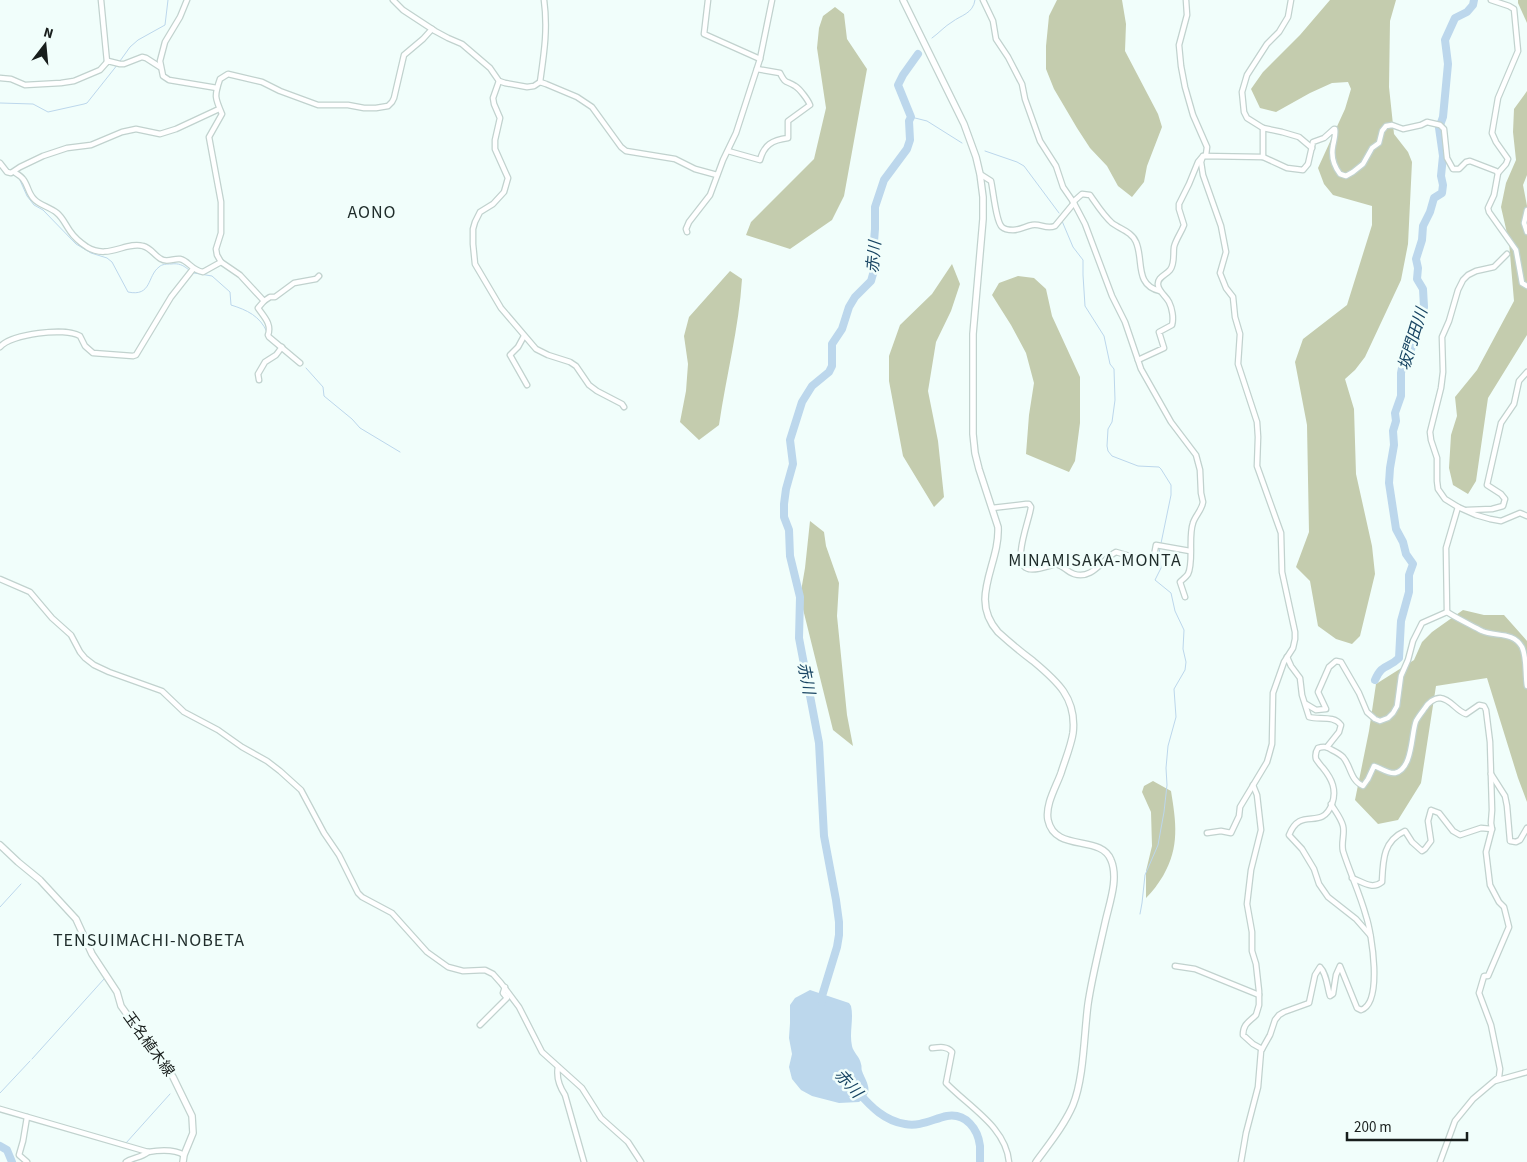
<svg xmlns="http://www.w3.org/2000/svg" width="1527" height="1162" viewBox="0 0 1527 1162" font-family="'Source Sans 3','Noto Sans JP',sans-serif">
	<rect width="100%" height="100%" fill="#f1fefb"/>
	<!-- forest -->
	<g fill="#c4ccae">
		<polygon points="1057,0 1122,0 1126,24 1125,51 1158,114 1162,127 1147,166 1144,182 1132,197 1118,186 1107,166 1090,148 1077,128 1054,89 1046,69 1046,46 1049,16"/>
		<polygon points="1330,0 1396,0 1390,21 1389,87 1394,134 1408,152 1412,162 1408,244 1401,280 1365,357 1355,370 1345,379 1354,409 1356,474 1372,546 1375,574 1360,636 1352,644 1336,639 1318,626 1310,581 1296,567 1309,532 1307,425 1295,362 1303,339 1347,305 1372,225 1372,206 1333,195 1324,184 1318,168 1345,109 1351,89 1348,82 1332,83 1310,93 1276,112 1260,108 1251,89 1263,72 1300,35"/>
		<polygon points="1518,0 1527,0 1527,23 1518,3"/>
		<polygon points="835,7 844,14 847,39 867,69 844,196 832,220 790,249 746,235 751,222 814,159 826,108 817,48 819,28 823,16"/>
		<polygon points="1527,91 1527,175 1523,185 1527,206 1527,335 1488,398 1476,481 1468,494 1453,485 1449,468 1451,435 1457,416 1455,397 1477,370 1514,301 1509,242 1501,207 1506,183 1516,160 1513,132 1514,109"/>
		<polygon points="952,264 960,284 951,311 936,342 928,391 938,441 944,497 934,507 903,456 889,381 889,356 900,325 932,294"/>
		<path d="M 730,271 L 742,279 C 739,328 726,376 719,425 L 699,440 L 680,422 L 686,391 L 688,364 L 684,336 L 689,317 Z"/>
		<polygon points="1018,276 1034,278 1046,289 1052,316 1080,377 1080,423 1075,461 1069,472 1026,454 1029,415 1034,383 1026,353 1011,325 992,295 999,283"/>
		<polygon points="810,521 824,532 826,546 839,583 837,616 847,715 853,746 833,730 800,597 805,568"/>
		<polygon points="1463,610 1484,615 1504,615 1527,641 1527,802 1518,778 1487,678 1436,686 1421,783 1398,820 1378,824 1355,800 1369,731 1376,684 1414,660 1422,642 1432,632"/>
		<path d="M 1153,781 L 1171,791 C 1176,822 1180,847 1163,876 C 1158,884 1153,891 1146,898 L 1146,871 L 1152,846 L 1151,812 L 1142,792 L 1144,786 Z"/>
	</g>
	<!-- water -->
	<path fill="#bcd7ec" d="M 810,990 L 849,1003 L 851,1006 C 854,1019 849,1033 852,1046 C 853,1052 860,1057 861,1064 C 862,1066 861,1069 862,1071 C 867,1084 875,1092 859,1102 L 839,1103 L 812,1096 L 801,1090 L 792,1079 L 789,1067 L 792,1054 L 789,1038 L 790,1023 L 790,1005 L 795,998 Z"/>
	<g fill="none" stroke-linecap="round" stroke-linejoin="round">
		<!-- stream -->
		<g stroke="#bcd7ec" stroke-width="1">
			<path d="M 932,38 C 939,33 945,26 952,22 C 961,15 973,14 975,0"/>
			<polyline points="120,61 130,47 138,40 165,25 168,0"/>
			<polyline points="0,103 33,104 48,112 84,104 87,103 118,64"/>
			<polyline points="911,117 927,121 962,143"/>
			<polyline points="985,151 1017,162 1024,166 1059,213"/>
			<polyline points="0,161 10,171"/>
			<path d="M 19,178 L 27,196 L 34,205 L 43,210 L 76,244 L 91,253 L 107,258 L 112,262 L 128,292 C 152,297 147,276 159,267 C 162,264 167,264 171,264 C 179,263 183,265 189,270"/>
			<polyline points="1062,221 1073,247 1083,260 1083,275 1085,306 1104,336 1110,364 1114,369 1115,400 1112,422 1108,429 1107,446 1108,451 1112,456 1138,466 1159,467 1161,469 1171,485 1171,495 1159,553 1161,568 1155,580 1171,593 1175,611 1184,630 1183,649 1186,662 1185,670 1174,689 1176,717 1168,746 1166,768 1167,785 1164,812 1158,845 1145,875 1142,903 1140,914"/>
			<path d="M 194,273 L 212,276 L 230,292 L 231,305 C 247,310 260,316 267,332"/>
			<polyline points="283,346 292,353"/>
			<polyline points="306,368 323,387 324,396 352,419 360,428 400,452"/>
			<polyline points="0,907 21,884"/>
			<polyline points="32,1059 104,979"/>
			<polyline points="0,1093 30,1061"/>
			<polyline points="0,1107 126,1143 170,1094"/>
		</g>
		<!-- river -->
		<g stroke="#bcd7ec" stroke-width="8">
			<path d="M 1375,680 C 1382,663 1388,669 1399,658 L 1401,621 L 1409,592 L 1409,575 L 1413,564 L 1406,554 L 1403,542 L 1396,529 L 1389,483 L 1390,468 L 1394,445 L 1393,431 L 1396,421 L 1395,413 L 1401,396 L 1401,373 L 1403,363 L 1411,350 L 1414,334 L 1424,307 L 1423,289 L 1417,279 L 1418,268 L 1416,259 L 1422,240 L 1423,226 L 1430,212 L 1434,198 L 1442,193 L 1443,185 L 1441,176 L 1443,156 L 1439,128 L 1443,117 L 1448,64 L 1445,40 L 1455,18 L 1467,12 L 1473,5 L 1474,0"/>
			<polyline points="822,1002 822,996 837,947 839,935 839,922 836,900 824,836 819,743 799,638 800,597 790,556 789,530 784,517 784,504 786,489 793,464 790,440 802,402 812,386 829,372 832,366 832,344 842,329 849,307 855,297 871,281 875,267 873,254 875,229 875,207 884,180 907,149 910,140 909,121 911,117 898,85 903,75 918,54"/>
			<path d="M 858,1092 C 871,1107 885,1121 905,1124 C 920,1127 933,1119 947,1116 C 966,1113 978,1129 980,1146 C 980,1152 980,1157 980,1162"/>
			<polyline points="0,1146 7,1150 12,1162"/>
		</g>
		<defs>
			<g id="street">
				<polyline points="101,0 107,62"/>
				<polyline points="187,0 180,17 165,42 160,61 163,76 169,80 217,88"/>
				<polyline points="393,0 403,10 435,31 448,38 462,44 490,68 499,81 505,83 527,87 534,86 540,82 546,84 577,97 592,107 621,147 626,151 675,159 695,169 717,175"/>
				<polyline points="708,0 704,34 760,59"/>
				<path d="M 983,0 L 993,21 L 996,39 L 1008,57 L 1022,84 L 1025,99 L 1040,141 L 1056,166 L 1063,187 L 1074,203 L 1085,224 L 1112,296 L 1125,322 L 1141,369 L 1171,422 L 1196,455 L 1200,470 L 1201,493 L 1203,502 C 1202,510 1195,516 1193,523 C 1188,537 1194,562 1188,574 C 1186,577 1182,580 1180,582 L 1185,597"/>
				<polyline points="1186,0 1187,15 1179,45 1181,66 1185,87 1193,115 1207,147 1206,155"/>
				<polyline points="1491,0 1509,6 1514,9 1518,51 1498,98 1492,133 1496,142 1508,159 1506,164 1498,173 1494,195 1488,208 1489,212 1516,250 1522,283 1527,286"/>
				<polyline points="0,78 11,79 25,85 61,83 74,81 100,70 108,61 120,64 124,64 142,57 146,58 160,67"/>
				<polyline points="499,81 493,98 494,104 500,118 495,140 495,149 508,178 504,192 493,204 480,212 475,222 473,229 473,244 475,264 501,308 536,349 548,355 570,362 576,366 589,385 597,391 622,404 624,407"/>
				<path d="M 540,82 C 544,54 548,29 544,0"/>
				<polyline points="1263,128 1282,132 1299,137 1312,148"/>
				<path d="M 728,151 L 760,160 C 764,145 772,140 788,138 L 788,121 L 810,105 C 808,100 800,89 795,86 C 786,80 786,85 780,73 L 757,69"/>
				<polyline points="1203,156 1201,162 1203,175 1221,226 1226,252 1220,273 1226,288 1233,297 1235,317 1240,334 1238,364 1257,422 1258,437 1257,466 1281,533 1282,572 1295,632 1295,639 1293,648 1284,662 1273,693 1272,744 1269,755 1267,762 1240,807 1239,816 1231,833 1221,831 1207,833"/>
				<polyline points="1263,157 1263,128 1247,118 1244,112 1242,92 1247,75 1267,44 1279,32 1288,17 1291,0"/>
				<polyline points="0,163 7,172 11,173 20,167 43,156 67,148 91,145 122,132 136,129 160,134 176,129 219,109"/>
				<path d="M 14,172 C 17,174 21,176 23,179 C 28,185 28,193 34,199 C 39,205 50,207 57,213 C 63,218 65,224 70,231 C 74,237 81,243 87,247 C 108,260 126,241 143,246 C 151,248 155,256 161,259 C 167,263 174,258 180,259 C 189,261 191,270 203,272 L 221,262"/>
				<path d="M 980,174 L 991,181 C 993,189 996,222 1002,227 C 1004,229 1010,230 1013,230 C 1020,230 1026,226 1032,225 C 1040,223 1046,230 1055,226 L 1074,203"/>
				<path d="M 1073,202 L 1082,194 L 1090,195 C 1097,205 1103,215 1112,223 C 1120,229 1132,232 1136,242 C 1144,260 1134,285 1160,291"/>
				<polyline points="1527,210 1524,223 1527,232"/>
				<polyline points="687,232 686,229 689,222 710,195 723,160 736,133 760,59 772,0"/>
				<polyline points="1507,254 1494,267 1476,271 1468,275 1463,280 1458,290 1449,321 1442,337 1443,372 1441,388 1430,432 1431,440 1437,458 1437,481 1438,489 1445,499 1458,507 1476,515 1490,519 1501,521 1520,513 1527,516"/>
				<polyline points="264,301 270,297 275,297 294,283 316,279 319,276"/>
				<polyline points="524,336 518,347 510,355 527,385"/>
				<path d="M 0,347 C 11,334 65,327 80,336 L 85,346 L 93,353 L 133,356 L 136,355 L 171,297 L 193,269"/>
				<path d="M 1138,360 L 1164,348 L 1159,332 L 1172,325 C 1174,318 1172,308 1169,302 C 1166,296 1159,292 1158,285 C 1157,277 1166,275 1170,270 C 1175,264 1173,254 1174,247 C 1176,239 1181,233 1184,225 L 1179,209 L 1179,204 L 1189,184 L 1198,162 L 1203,156 L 1263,157 L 1287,168 L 1303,170 L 1308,164 L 1313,142 L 1324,138 L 1334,129 L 1335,129 C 1336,135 1334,140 1333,146 C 1331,156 1334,166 1340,174 L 1346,176 L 1353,172 L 1363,164 L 1372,148 L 1379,143 L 1382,131 L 1386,126 L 1392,125 L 1403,129 L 1421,125 L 1427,122 L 1440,125 L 1444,129 L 1447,158 L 1453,169 L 1459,169 L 1466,162 L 1470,161 L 1496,171 L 1498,173"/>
				<path d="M 300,363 L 269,337 L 268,335 C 272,324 264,317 258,308 L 264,301 L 240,275 L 221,262 L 217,255 L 216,249 L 221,233 L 221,202 L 209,137 L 222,114 C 215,98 214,96 220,79 L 228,74 L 262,82 L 280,91 L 318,105 L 348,105 L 364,108 L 376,108 L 388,106 L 392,102 L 394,98 L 404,55 L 423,39 L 432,29"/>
				<polyline points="259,380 258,374 265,362 276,355 282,347"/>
				<path d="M 992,508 L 1026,504 L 1029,504 L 1031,507 C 1030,519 1010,565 1029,569 C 1036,571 1048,566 1056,564 C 1064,566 1067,572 1074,574 C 1093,580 1102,559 1116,552 L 1150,562 L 1153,561 L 1156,545 L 1190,551"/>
				<polyline points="1467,510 1492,509 1503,506 1505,499 1501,494 1487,485 1501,423 1514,404 1519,381 1527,372"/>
				<polyline points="0,579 30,592 52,618 71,635 80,652 85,658 94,665 109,672 162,691 184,712 218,730 242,747 267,761 280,771 301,790 324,833 339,855 358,893 362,897 392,913 427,952 448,967 463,971 485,970 493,974 501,983 519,1007 542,1052 582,1088 601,1118 628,1142 641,1162"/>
				<path d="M 1447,612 C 1458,619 1471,625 1482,631 C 1495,637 1513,631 1522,647 C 1527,658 1525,674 1527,686"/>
				<polyline points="1447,612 1446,548 1458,507"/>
				<path d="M 1287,657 L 1291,666 L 1300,678 L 1302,695 L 1309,717 C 1319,720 1334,715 1341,725 L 1339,732 L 1327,747"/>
				<polyline points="1306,704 1316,710 1326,709 1318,692 1329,667 1336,661 1341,662 1359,693 1367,712 1375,719 1380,721 1388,718 1393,713 1397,706 1401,676 1408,660 1413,641 1422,623 1447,612"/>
				<polyline points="1491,774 1505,796 1507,806 1510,841 1516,842 1520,840 1527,828"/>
				<path d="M 1253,785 L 1257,795 L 1261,830 L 1251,870 L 1247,904 L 1252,932 L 1252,951 L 1256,964 L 1259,991 L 1259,1005 L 1256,1015 C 1249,1022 1243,1024 1243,1035 L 1253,1044 L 1262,1049"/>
				<path d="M 1352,878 C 1363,882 1372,890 1382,882 C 1383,860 1383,841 1405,831 L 1412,842 L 1422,851 L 1425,849 L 1431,841 L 1428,821 L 1431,810 L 1439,813 L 1453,831 L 1460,835 L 1481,828 L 1492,829"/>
				<path d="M 1370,935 L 1356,919 L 1328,897 L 1319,884 L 1314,869 L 1302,849 L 1289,835 C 1301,805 1321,832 1332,804 C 1337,790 1332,779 1323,768 C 1321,766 1318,762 1316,759 C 1315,755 1316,751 1318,748 C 1324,746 1327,747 1332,750 C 1336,752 1340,754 1343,757 C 1351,766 1350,780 1363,786 L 1368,779 L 1374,766 C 1381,768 1388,774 1395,773 C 1413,769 1411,734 1416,721 C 1418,717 1422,712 1425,708 C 1428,703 1434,698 1440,698 C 1451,699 1456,711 1466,714 L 1479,705 L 1484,706 L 1486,710 L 1490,742 L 1492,810 L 1491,823 L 1492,829 L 1486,852 L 1490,885 L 1499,902 L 1504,907 L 1509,927 L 1488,976 L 1484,976 L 1479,993 L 1491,1025 L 1500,1069 L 1499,1077 L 1473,1099 L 1455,1121 L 1440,1162"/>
				<polyline points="1175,966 1195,969 1259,995"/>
				<polyline points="480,1025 507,998 503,993 505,987"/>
				<path d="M 932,1048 C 940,1047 947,1046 952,1052 L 946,1083 C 969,1107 1006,1127 1009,1162"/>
				<path d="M 558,1067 C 556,1078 559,1086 565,1095 L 584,1162"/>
				<polyline points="1495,1081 1527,1072"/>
				<path d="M 0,1109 L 148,1152 C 160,1150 174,1149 184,1155"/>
				<polyline points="27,1117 23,1141 19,1155 27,1162"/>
				<path d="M 126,1162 C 134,1157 141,1158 148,1152"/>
				<path d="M 1241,1162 L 1246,1133 L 1258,1087 L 1261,1051 L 1270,1035 L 1275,1020 L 1279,1015 L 1284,1012 L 1309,1003 L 1315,975 L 1320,967 C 1327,974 1327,987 1330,996 L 1333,994 L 1336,975 L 1340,966 L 1357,1008 L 1361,1010 C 1383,1003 1372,934 1366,916 C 1360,894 1350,873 1343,851 C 1341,842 1345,834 1343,826 C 1341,818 1335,811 1331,804"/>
			</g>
			<g id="secondary">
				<path d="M 903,0 L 964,124 L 976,157 L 980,174 L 983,197 L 983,219 L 973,334 L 973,434 L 975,453 L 979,469 L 998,527 C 1000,565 968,598 998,632 C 1009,642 1021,652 1033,661 C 1057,681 1077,698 1073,733 C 1071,746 1065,760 1061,773 C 1056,787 1045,805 1048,820 C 1055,853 1101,834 1111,860 C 1119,879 1109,904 1105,923 C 1099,950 1092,977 1088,1004 C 1084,1034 1084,1078 1073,1105 C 1064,1126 1049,1144 1036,1162"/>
				<polyline points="0,845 18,862 40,880 76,919 92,954 117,992 121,1006 126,1013 145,1036 173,1077 192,1116 193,1133 184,1155 183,1162"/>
			</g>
		</defs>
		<!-- street casing -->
		<use href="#street" stroke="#c1d2ce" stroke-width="7"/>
		<!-- secondary casing -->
		<use href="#secondary" stroke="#c1d2ce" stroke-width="8"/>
		<!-- street -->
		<use href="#street" stroke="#fff" stroke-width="4.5"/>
		<!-- secondary -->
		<use href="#secondary" stroke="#fff" stroke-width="5.5"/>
	</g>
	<g text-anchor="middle" stroke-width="5" stroke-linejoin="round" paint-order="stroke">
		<!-- street labels -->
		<g font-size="15" fill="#181e1c" stroke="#f1fefb">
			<text transform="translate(149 1044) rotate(54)" y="5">玉名植木線</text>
		</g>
		<!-- water labels -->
		<g font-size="16" font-style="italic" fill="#174462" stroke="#f1fefb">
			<text transform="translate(873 257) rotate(-85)" y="6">赤川</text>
			<text transform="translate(1412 339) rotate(-73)" y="6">坂門田川</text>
			<text transform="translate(807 678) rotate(79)" y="6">赤川</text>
			<text transform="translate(849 1083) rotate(48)" y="6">赤川</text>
		</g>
		<!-- quarter labels -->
		<g font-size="18" letter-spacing="1" fill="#1f2c2a" stroke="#f1fefb">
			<text x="372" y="218">AONO</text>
			<text x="1095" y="566">MINAMISAKA-MONTA</text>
			<text x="149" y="946">TENSUIMACHI-NOBETA</text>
		</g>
	</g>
	<!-- north arrow -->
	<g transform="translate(45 45) rotate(16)" stroke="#f1fefb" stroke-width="4" paint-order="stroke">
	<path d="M0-4L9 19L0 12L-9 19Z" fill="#181e1c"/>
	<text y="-8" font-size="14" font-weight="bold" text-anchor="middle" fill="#181e1c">N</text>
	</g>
	<!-- scale -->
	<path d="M1347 1132v8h120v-8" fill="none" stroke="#181e1c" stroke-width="2.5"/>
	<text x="1354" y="1132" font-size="15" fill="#181e1c" stroke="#f1fefb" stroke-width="4" paint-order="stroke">200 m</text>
</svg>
